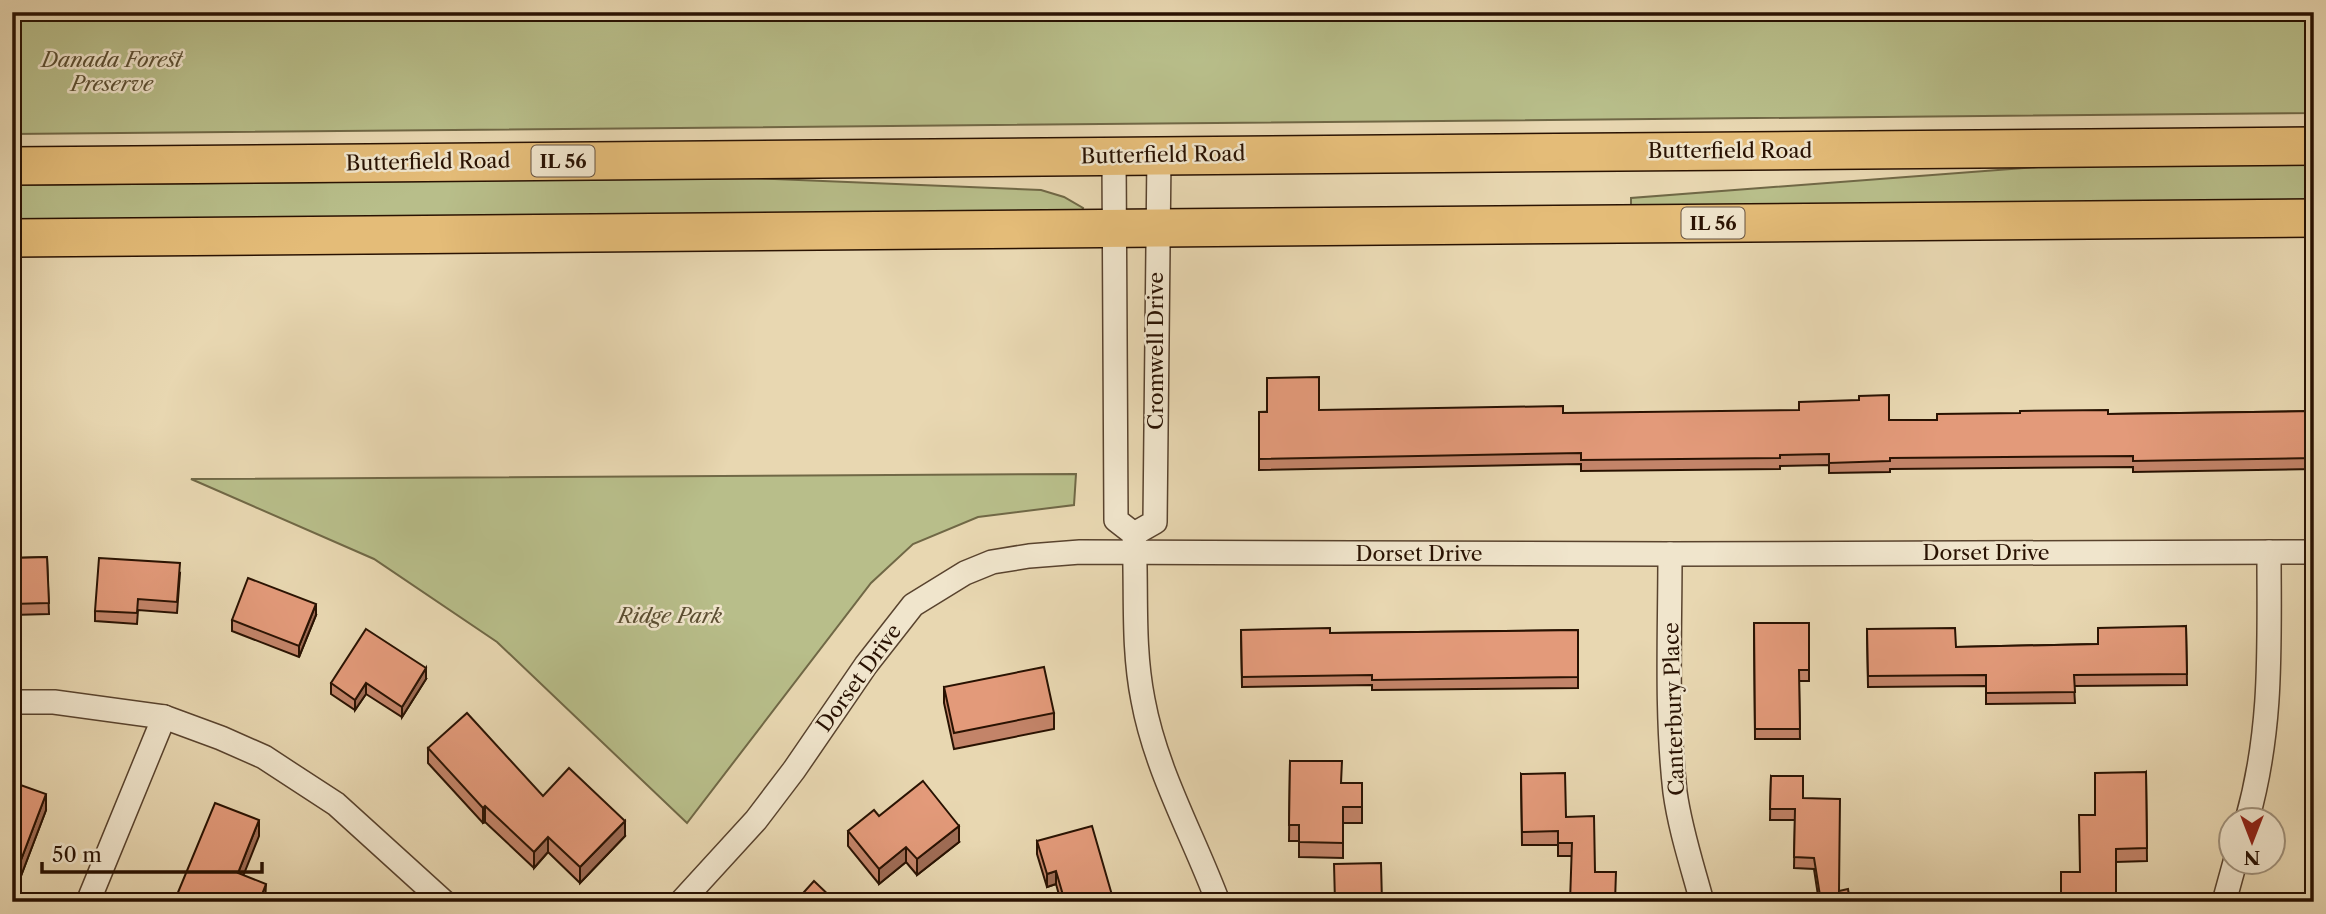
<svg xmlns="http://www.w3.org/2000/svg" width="2326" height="914" viewBox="0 0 2326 914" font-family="'Libre Caslon Text',serif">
	<rect width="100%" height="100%" fill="#e8d7b1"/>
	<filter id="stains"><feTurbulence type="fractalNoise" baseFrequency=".00286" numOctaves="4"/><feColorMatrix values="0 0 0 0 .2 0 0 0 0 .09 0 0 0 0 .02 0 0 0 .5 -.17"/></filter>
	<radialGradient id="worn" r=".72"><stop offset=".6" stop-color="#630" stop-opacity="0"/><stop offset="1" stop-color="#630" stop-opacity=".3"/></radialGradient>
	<!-- green -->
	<g fill="#b8be8a" stroke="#706846" stroke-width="2">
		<polygon points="12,12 2314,12 2314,113 12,134"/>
		<polygon points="2314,164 2314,200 1631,207 1631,198 2050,166"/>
		<polygon points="749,178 1041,190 1064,197 1083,208 1082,211 12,221 12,185"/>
		<polygon points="1076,474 1074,505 978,517 913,544 871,583 687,823 497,642 374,559 191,479"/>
	</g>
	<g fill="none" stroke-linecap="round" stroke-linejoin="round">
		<defs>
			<g id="street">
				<path d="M 1114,156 L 1116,520 L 1134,534 C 1137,590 1132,645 1143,700 C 1156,771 1193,835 1218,902"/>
				<polyline points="1134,534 1155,522 1159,155"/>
				<path d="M 1670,554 C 1670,633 1666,713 1675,792 C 1680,829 1692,865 1702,902"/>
				<polyline points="12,702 54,702 164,717 221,738 264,757 336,804 444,902"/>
				<path d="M 2247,820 C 2273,728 2269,645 2269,552"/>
				<polyline points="88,902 164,717"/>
				<polyline points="681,902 756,820 794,770 866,665 913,605 965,573 992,562 1029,556 1080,552 1670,554 2314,552"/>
				<polyline points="2224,902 2235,862"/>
			</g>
			<g id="primary">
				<polyline points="12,166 2314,146"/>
				<polyline points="12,238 2314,218"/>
			</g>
		</defs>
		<!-- street casing -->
		<use href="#street" stroke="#59432e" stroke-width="26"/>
		<!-- primary casing -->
		<use href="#primary" stroke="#291202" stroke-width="40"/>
		<!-- street -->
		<use href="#street" stroke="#f0e5cc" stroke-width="23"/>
		<!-- primary -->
		<use href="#primary" stroke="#e4bc78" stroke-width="37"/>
	</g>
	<!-- wall -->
	<g fill="#c38469" stroke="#291202" stroke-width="2">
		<polygon points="1319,410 1563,413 1889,420 1937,420 2108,414 2314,411 2314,469 2133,472 2133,467 1890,469 1890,472 1829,473 1829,465 1780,466 1780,469 1581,471 1581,464 1259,470 1259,412"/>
		<polygon points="47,557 49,614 12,615 12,558"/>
		<polygon points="180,573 177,613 138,610 137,624 95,621 95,611"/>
		<polygon points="316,615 299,657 232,631 232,620"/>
		<polygon points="1754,623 1809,623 1809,681 1799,681 1800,739 1755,739"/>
		<polygon points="2186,626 2187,685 2074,686 2075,703 1986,704 1986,686 1868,687 1867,629 1956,647 2098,644"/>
		<polygon points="1241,630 1330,633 1578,630 1578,688 1372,690 1372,685 1242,687"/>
		<polygon points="426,679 402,717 366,694 355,710 331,694 331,683"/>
		<polygon points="944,687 1054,713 1054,729 954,749 944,703"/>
		<polygon points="428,748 543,796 625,836 580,883 548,852 534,868 485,822 483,823 428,763"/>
		<polygon points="1290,761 1342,783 1362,783 1362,823 1343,823 1343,858 1299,857 1299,841 1289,841"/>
		<polygon points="2146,772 2147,861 2116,862 2095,815"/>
		<polygon points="1521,774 1566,817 1595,872 1616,902 1571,856 1558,856 1558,845 1522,845"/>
		<polygon points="1771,776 1803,798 1839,891 1850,902 1819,902 1814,869 1794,868 1795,820 1770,820"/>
		<polygon points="12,782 46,810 16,889 12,887"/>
		<polygon points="879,816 959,842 917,875 906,862 879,884 848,846 848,831"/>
		<polygon points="1037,841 1114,902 1061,902 1056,884 1047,887 1037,854"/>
	</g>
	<!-- shaded-wall -->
	<g fill="#9f6c55" stroke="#291202" stroke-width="2">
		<polygon points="316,604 316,615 299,657 299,646"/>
		<polygon points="426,668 426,679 402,717 402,707"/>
		<polygon points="366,683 366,694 355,710 355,700"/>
		<polygon points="46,794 46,810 16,889 16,873"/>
		<polygon points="485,806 485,822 483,823 483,808"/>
		<polygon points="259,820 259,836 238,889 238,873"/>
		<polygon points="625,821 625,836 580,883 580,867"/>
		<polygon points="959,826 959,842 917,875 917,859"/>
		<polygon points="548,837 548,852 534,868 534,852"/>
		<polygon points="906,847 906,862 879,884 879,869"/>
		<polygon points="1056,871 1056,884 1047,887 1047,874"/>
		<polygon points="266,884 265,902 259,902"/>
	</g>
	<!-- building -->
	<g fill="#e39a7a" stroke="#291202" stroke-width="2">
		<polygon points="1319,377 1319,410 1563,406 1563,413 1799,410 1799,402 1859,400 1859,396 1889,395 1889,420 1937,420 1937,414 2020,413 2020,411 2108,410 2108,414 2314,411 2314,458 2133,461 2133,456 1890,458 1890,461 1829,463 1829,454 1780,455 1780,458 1581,460 1581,453 1259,459 1259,412 1267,412 1267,378"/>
		<polygon points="47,557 49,603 12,604 12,558"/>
		<polygon points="99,558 180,563 177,602 138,599 137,613 95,611"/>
		<polygon points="248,578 316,604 299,646 232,620"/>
		<polygon points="1754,623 1809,623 1809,670 1799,670 1800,729 1755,729"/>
		<polygon points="2186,626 2187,674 2074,675 2075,692 1986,693 1986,675 1868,676 1867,629 1955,628 1956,647 2098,644 2098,628"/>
		<polygon points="1330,628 1330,633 1578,630 1578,677 1372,680 1372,675 1242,677 1241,630"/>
		<polygon points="366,629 426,668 402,707 366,683 355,700 331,683"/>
		<polygon points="1044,667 1054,713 954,733 944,687"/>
		<polygon points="467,713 543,796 569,768 625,821 580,867 548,837 534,852 485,806 483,808 428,748"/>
		<polygon points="1290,761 1342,761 1341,783 1362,783 1362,807 1343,807 1343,843 1299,842 1299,825 1289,825"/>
		<polygon points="2146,772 2147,848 2116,849 2116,902 2061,902 2061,872 2080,872 2079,815 2095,815 2095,773"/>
		<polygon points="1565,773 1566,817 1594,816 1595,872 1616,872 1615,902 1570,902 1572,843 1558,843 1558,831 1522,832 1521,774"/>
		<polygon points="1771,776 1803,776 1803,798 1840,799 1839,891 1848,889 1850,902 1821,902 1814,858 1794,857 1795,809 1770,809"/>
		<polygon points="923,781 959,826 917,859 906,847 879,869 848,831 874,810 879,816"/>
		<polygon points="12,782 46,794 16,873 12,872"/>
		<polygon points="215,803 259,820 238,873 266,884 259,902 241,902 232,898 231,902 174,902"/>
		<polygon points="1092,826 1114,902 1065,902 1056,871 1047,874 1037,841"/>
		<polygon points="1381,863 1382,902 1335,902 1334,864"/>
		<polygon points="814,881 836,902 795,902"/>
	</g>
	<g text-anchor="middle" stroke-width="5" stroke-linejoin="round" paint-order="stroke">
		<!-- shield labels -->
		<g fill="#f0e5cc" stroke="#65513f" stroke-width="2">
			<rect x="531.5" y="145.5" width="63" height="31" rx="5"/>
			<rect x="1681.5" y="207.5" width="63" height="31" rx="5"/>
		</g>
		<g font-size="19" font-weight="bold" fill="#291202">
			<text x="563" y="168">IL 56</text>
			<text x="1713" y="230">IL 56</text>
		</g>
		<!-- park labels -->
		<g font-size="21" font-style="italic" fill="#5b4e32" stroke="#f0e5cc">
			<text x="112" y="67">Danada Forest<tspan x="112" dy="24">Preserve</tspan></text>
			<text x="670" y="623">Ridge Park</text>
		</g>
		<!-- street labels -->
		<g font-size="21" fill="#291202" stroke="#f0e5cc">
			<text x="1730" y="158">Butterfield Road</text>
			<text transform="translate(1163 155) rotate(-1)" y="7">Butterfield Road</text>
			<text transform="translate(428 162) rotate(-1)" y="7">Butterfield Road</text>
			<text transform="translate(1156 351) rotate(-90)" y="7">Cromwell Drive</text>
			<text x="1986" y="560">Dorset Drive</text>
			<text x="1419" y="561">Dorset Drive</text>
			<text transform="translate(859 678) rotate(-54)" y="7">Dorset Drive</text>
			<text transform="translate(1674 709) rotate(-92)" y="7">Canterbury Place</text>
		</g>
	</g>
	<!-- margin -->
	<rect width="2326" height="914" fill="none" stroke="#e8d7b1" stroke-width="42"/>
	<rect x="14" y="14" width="2298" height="886" fill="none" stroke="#291202" stroke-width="3.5"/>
	<rect x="21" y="21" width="2284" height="872" fill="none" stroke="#291202" stroke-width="2"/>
	<!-- north arrow -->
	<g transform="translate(2252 841) rotate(180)"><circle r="33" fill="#f0e5cc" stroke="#a0917b" stroke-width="2"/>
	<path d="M0-5L12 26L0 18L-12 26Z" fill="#8f2418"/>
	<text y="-10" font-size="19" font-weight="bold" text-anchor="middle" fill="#291202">N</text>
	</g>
	<!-- scale -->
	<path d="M42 862v10h220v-10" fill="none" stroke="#291202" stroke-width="3.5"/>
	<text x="52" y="862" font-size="21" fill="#291202" stroke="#f0e5cc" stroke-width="5" paint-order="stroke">50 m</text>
	<rect width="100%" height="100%" filter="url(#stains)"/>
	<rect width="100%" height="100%" fill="url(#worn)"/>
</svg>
